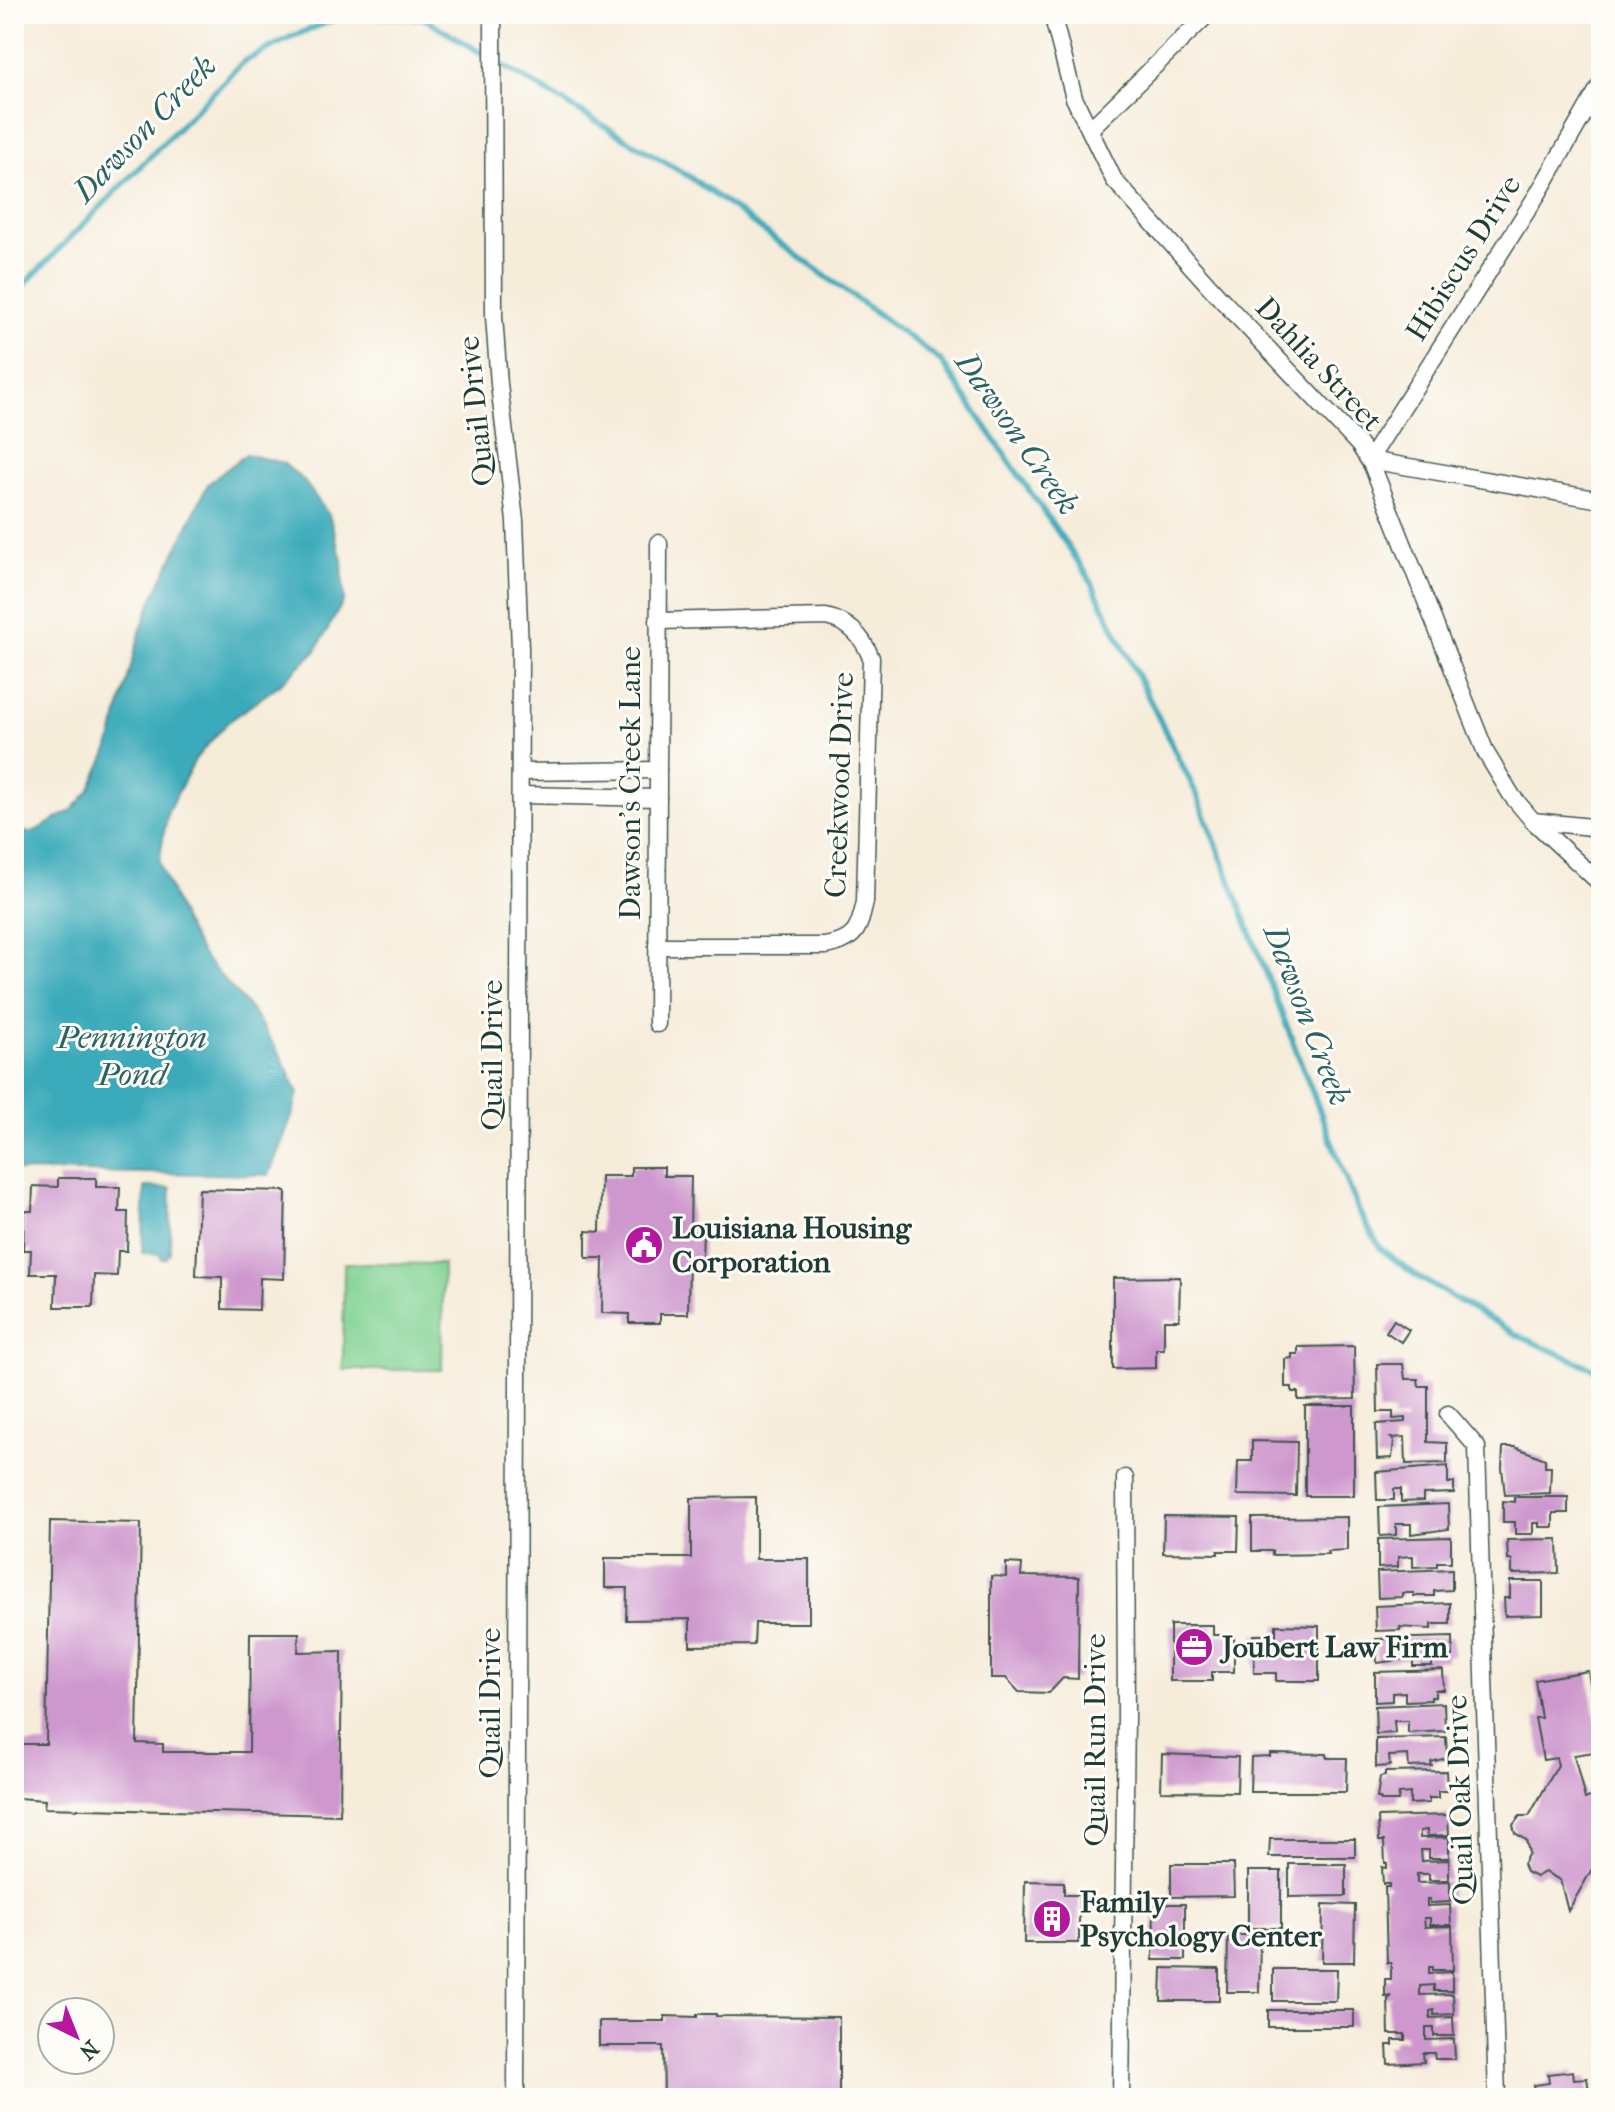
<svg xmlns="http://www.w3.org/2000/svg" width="1615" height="2112" viewBox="0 0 1615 2112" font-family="'IM FELL French Canon',serif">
	<rect width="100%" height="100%" fill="#fdfcf7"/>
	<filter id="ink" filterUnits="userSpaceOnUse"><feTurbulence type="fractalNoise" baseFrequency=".0125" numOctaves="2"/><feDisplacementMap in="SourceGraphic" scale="16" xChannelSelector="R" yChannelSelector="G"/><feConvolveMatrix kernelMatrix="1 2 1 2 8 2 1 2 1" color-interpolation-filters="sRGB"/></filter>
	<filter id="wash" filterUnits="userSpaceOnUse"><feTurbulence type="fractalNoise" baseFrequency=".006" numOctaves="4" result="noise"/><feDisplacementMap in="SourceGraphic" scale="32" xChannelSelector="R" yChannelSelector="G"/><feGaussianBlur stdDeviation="1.8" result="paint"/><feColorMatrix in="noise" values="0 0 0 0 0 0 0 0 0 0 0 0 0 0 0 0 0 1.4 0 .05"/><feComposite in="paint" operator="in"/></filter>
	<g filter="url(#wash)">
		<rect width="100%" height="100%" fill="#f6ecda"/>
		<!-- green -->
		<polygon fill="#80d293" stroke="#508864" stroke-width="2" points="344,1263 443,1264 442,1370 343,1370"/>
		<!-- water -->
		<g fill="#3baaba" stroke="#2d7477" stroke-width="2">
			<polygon points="246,454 283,463 303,480 329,515 342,560 344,600 315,652 279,685 227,723 196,758 168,811 159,862 183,921 202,955 252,1011 281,1056 298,1092 293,1114 269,1175 14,1171 14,830 31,833 72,810 89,791 109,748 141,629 153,598 208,484"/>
			<polygon points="145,1187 171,1188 170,1254 167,1254 167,1258 161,1259 160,1254 142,1253"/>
		</g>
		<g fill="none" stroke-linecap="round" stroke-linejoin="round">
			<!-- stream -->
			<polyline stroke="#3baaba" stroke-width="6" points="14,295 243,62 293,36 346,15 423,18 690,177 940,360 1088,576 1197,795 1359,1212 1381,1249 1418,1277 1519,1336 1601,1372"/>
		</g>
		<g id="blocks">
			<!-- building -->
			<g fill="#ce97ce">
				<polygon points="631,1167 664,1167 664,1176 691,1176 690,1232 703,1232 702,1258 689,1258 688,1314 660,1314 660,1323 629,1323 629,1314 602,1313 603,1258 586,1258 586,1231 600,1232 601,1176 631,1176"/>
				<polygon points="58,1178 96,1178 96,1187 120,1187 119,1212 128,1212 127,1251 118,1251 117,1276 94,1275 93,1307 55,1307 56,1274 30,1274 31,1250 23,1250 24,1211 32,1211 33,1186 58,1187"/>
				<polygon points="199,1189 286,1191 284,1279 260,1278 259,1310 222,1309 222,1277 196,1276"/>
				<polygon points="1180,1277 1179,1320 1164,1320 1164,1349 1156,1349 1156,1368 1113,1369 1113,1278"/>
				<polygon points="1394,1320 1409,1330 1401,1342 1386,1332"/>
				<polygon points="1354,1346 1355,1399 1298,1400 1298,1392 1292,1392 1292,1387 1285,1387 1285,1359 1292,1358 1292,1354 1298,1354 1298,1347"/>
				<polygon points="1377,1364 1403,1364 1405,1379 1418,1379 1419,1386 1428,1386 1428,1442 1447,1443 1447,1463 1406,1464 1405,1437 1391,1438 1394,1440 1392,1458 1377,1459 1376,1424 1405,1422 1405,1418 1393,1419 1393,1412 1378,1412"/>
				<rect x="1305" y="1406" width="49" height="90"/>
				<polygon points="1252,1441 1297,1442 1296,1496 1237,1495 1238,1461 1252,1461"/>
				<polygon points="1503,1447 1515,1447 1545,1459 1545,1467 1551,1467 1550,1493 1505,1495 1502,1468"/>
				<polygon points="1448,1466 1448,1483 1454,1483 1454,1493 1423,1494 1423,1501 1401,1502 1401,1489 1394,1489 1394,1500 1377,1500 1376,1472"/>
				<polygon points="756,1497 756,1559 809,1559 809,1623 755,1623 754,1645 690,1646 690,1619 626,1620 627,1588 605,1588 605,1558 691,1558 691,1498"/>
				<polygon points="1514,1497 1568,1497 1568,1513 1553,1513 1553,1527 1539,1527 1539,1523 1533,1523 1533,1534 1515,1534 1515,1522 1503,1522 1503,1501 1514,1502"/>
				<polygon points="1448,1504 1449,1529 1411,1534 1411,1524 1396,1524 1396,1535 1380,1536 1379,1507"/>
				<polygon points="1164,1516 1239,1517 1238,1551 1218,1551 1218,1554 1163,1553"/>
				<polygon points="1347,1517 1347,1550 1327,1551 1328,1554 1272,1555 1272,1551 1252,1551 1252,1518"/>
				<polygon points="50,1521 141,1523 137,1743 163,1744 163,1752 249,1752 250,1633 299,1633 298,1652 342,1651 340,1815 44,1808 45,1800 18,1798 18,1825 14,1825 14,1711 17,1711 17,1719 20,1719 19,1744 46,1744"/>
				<polygon points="1451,1537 1451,1562 1437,1562 1437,1566 1413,1567 1413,1556 1398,1557 1398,1567 1378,1568 1378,1539"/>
				<polygon points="1558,1539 1559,1573 1512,1574 1512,1560 1508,1560 1507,1540"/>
				<polygon points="1006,1563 1022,1564 1021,1576 1079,1577 1078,1679 1063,1678 1049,1693 1019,1692 1006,1678 991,1678 991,1576 1006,1577"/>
				<polygon points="1452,1569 1452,1590 1434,1591 1434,1596 1414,1596 1414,1593 1402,1593 1402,1597 1378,1598 1377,1572"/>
				<polygon points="1510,1581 1543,1581 1543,1615 1505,1616 1504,1598 1510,1598"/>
				<polygon points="1450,1603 1450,1624 1431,1624 1431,1629 1400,1627 1400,1630 1376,1631 1375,1606"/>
				<polygon points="1170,1625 1213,1625 1213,1635 1234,1635 1234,1672 1212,1672 1212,1681 1170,1681"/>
				<polygon points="1276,1625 1319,1626 1319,1681 1276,1681 1276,1673 1254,1673 1254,1635 1276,1635"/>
				<polygon points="1453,1637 1453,1656 1446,1656 1446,1661 1432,1661 1432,1666 1413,1666 1413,1658 1377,1663 1376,1639"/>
				<polygon points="1443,1670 1444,1690 1435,1690 1435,1697 1431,1697 1431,1700 1405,1701 1405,1692 1392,1693 1392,1701 1375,1702 1375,1672"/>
				<polygon points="1588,1671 1601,1751 1574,1755 1585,1799 1596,1795 1601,1800 1601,1858 1599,1857 1568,1911 1560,1880 1545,1872 1536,1877 1526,1872 1523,1864 1529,1853 1526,1840 1515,1833 1513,1825 1520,1816 1529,1816 1558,1765 1556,1758 1543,1760 1535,1718 1541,1718 1535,1680"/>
				<polygon points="1444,1703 1445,1731 1408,1733 1408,1721 1394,1721 1395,1733 1376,1734 1375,1706"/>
				<polygon points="1446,1737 1447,1758 1431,1762 1432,1766 1409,1767 1408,1755 1389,1756 1390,1766 1376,1767 1376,1739"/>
				<polygon points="1270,1753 1327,1754 1327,1758 1347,1758 1346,1792 1250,1792 1251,1757 1270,1756"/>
				<polygon points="1162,1754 1238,1757 1237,1792 1161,1791"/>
				<polygon points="1446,1771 1447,1791 1438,1791 1438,1798 1429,1798 1429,1803 1410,1804 1410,1793 1399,1794 1398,1801 1381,1801 1380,1798 1377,1798 1380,1777 1385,1776 1385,1772"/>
				<polygon points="1448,1815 1449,1835 1427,1836 1427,1830 1420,1831 1420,1838 1449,1837 1449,1858 1429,1858 1429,1850 1421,1850 1422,1861 1449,1860 1449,1880 1429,1880 1429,1874 1417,1874 1417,1883 1450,1882 1450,1902 1430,1903 1430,1899 1427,1899 1427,1906 1450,1905 1451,1925 1430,1925 1430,1918 1424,1918 1425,1927 1452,1926 1453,1970 1433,1970 1433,1967 1429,1967 1429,1973 1452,1972 1452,1991 1434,1991 1434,1985 1420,1986 1420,1995 1453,1994 1454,2014 1434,2015 1434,2010 1430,2011 1430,2018 1453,2017 1454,2036 1434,2036 1434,2028 1426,2028 1426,2040 1454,2039 1455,2059 1435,2059 1434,2053 1423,2053 1424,2062 1388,2064 1387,2045 1393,2045 1393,2040 1405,2040 1405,2034 1389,2034 1388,1999 1392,1996 1385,1997 1385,1979 1391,1979 1391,1963 1387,1963 1385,1887 1389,1887 1389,1884 1383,1884 1382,1867 1387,1868 1387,1863 1385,1863 1384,1841 1379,1841 1378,1817"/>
				<polygon points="1270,1839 1355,1839 1355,1857 1269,1857"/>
				<polygon points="1171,1864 1233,1864 1234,1896 1171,1897"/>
				<polygon points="1289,1864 1346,1864 1346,1896 1289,1897"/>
				<rect x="1248" y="1871" width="33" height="57"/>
				<polygon points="1025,1881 1064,1882 1064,1895 1079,1895 1079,1943 1024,1943"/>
				<polygon points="1154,1904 1185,1904 1185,1960 1153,1960"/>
				<polygon points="1323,1904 1355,1905 1354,1962 1322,1962"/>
				<polygon points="1228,1935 1260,1935 1259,1992 1227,1992"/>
				<polygon points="1162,1968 1219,1969 1219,2001 1161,2001"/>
				<polygon points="1273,1969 1337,1969 1336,2001 1273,2001"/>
				<rect x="1268" y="2010" width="86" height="17"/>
				<polygon points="697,2014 716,2014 716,2016 839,2017 839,2098 664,2098 663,2046 599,2046 599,2021 665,2021 665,2016 697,2017"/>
				<polygon points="1573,2071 1574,2079 1587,2078 1590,2098 1536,2098 1534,2085 1549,2083 1548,2074"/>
			</g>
		</g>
	</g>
	<g filter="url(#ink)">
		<use href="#blocks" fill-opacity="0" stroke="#3f574d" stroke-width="2"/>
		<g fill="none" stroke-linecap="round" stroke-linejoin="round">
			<defs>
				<g id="minor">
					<polyline points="493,14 494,316 499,384 515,521 520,649 516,2098"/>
					<polyline points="1052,14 1074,98 1114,180 1221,299 1359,445 1372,465 1486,753 1512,796 1533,821 1601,884"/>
					<polyline points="1601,84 1539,192 1369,460 1601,500"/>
					<polyline points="1090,129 1208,14"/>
					<polyline points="521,772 658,770"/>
					<polyline points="520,795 658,798"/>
					<polyline points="1533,821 1601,828"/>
					<path d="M 657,946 L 825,946 C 856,941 859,929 865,902 L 871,658 C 863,637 850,622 826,617 L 658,621"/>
					<polyline points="657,1024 659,543"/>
					<polyline points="1448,1414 1477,1447 1497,2098"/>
					<polyline points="1121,2098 1126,1717 1125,1478"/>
				</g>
			</defs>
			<!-- minor casing -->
			<use href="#minor" stroke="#3f574d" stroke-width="19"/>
			<!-- minor -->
			<use href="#minor" stroke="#fff" stroke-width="16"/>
		</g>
	</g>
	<!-- icons -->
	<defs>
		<symbol id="civic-disc" viewBox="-11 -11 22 22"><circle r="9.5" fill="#b5179e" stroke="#fdfcf7"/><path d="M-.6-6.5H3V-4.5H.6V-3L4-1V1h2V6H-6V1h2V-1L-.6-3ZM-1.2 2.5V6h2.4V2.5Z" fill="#fff"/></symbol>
		<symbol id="office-disc" viewBox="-11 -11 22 22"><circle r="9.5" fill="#b5179e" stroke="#fdfcf7"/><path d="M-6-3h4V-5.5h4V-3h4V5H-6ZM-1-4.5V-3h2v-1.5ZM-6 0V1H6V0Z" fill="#fff"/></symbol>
		<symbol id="building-disc" viewBox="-11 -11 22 22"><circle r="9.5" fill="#b5179e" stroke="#fdfcf7"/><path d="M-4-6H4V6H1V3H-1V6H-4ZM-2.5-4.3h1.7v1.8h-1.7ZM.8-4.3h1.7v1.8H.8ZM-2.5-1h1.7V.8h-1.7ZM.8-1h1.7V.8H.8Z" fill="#fff"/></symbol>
	</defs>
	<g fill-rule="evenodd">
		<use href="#civic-disc" x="622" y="1223" width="44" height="44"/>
		<use href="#office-disc" x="1172" y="1625" width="44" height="44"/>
		<use href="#building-disc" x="1030" y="1897" width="44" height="44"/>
	</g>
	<g text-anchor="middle" stroke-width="6" stroke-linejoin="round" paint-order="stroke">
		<!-- street labels -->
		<g font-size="30" fill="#1f3d34" stroke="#fdfcf7">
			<text transform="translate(1463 258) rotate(-58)" y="10">Hibiscus Drive</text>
			<text transform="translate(1319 364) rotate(47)" y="10">Dahlia Street</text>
			<text transform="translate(476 411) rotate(-96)" y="10">Quail Drive</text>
			<text transform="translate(630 783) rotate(-90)" y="10">Dawson's Creek Lane</text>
			<text transform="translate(839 785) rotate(-88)" y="10">Creekwood Drive</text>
			<text transform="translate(492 1055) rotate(-90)" y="10">Quail Drive</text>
			<text transform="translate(490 1703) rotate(-90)" y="10">Quail Drive</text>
			<text transform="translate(1095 1740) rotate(-90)" y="10">Quail Run Drive</text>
			<text transform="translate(1460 1800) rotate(-92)" y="10">Quail Oak Drive</text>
		</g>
		<!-- poi labels -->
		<g font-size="30" font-weight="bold" fill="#1f3d34" stroke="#fdfcf7" text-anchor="start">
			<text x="672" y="1238">Louisiana Housing<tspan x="672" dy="34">Corporation</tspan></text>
			<text x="1222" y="1657">Joubert Law Firm</text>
			<text x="1080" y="1912">Family<tspan x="1080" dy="34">Psychology Center</tspan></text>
		</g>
		<!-- water labels -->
		<g font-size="32" font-style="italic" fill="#296363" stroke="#fdfcf7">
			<text transform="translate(144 128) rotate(-46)" y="11">Dawson Creek</text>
			<text transform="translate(1018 433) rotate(55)" y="11">Dawson Creek</text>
			<text transform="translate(1308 1015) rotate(69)" y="11">Dawson Creek</text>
			<text x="132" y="1048">Pennington<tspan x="132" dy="37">Pond</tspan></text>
		</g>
	</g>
	<!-- margin -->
	<rect width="1615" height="2112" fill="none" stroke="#fdfcf7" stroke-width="48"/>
	<!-- north arrow -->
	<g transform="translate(76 2036) rotate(137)"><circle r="38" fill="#fdfcf7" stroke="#a4b0a9" stroke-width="2"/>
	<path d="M0-6L14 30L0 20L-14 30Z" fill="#b5179e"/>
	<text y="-12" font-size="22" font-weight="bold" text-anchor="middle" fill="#1f3d34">N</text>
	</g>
</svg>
